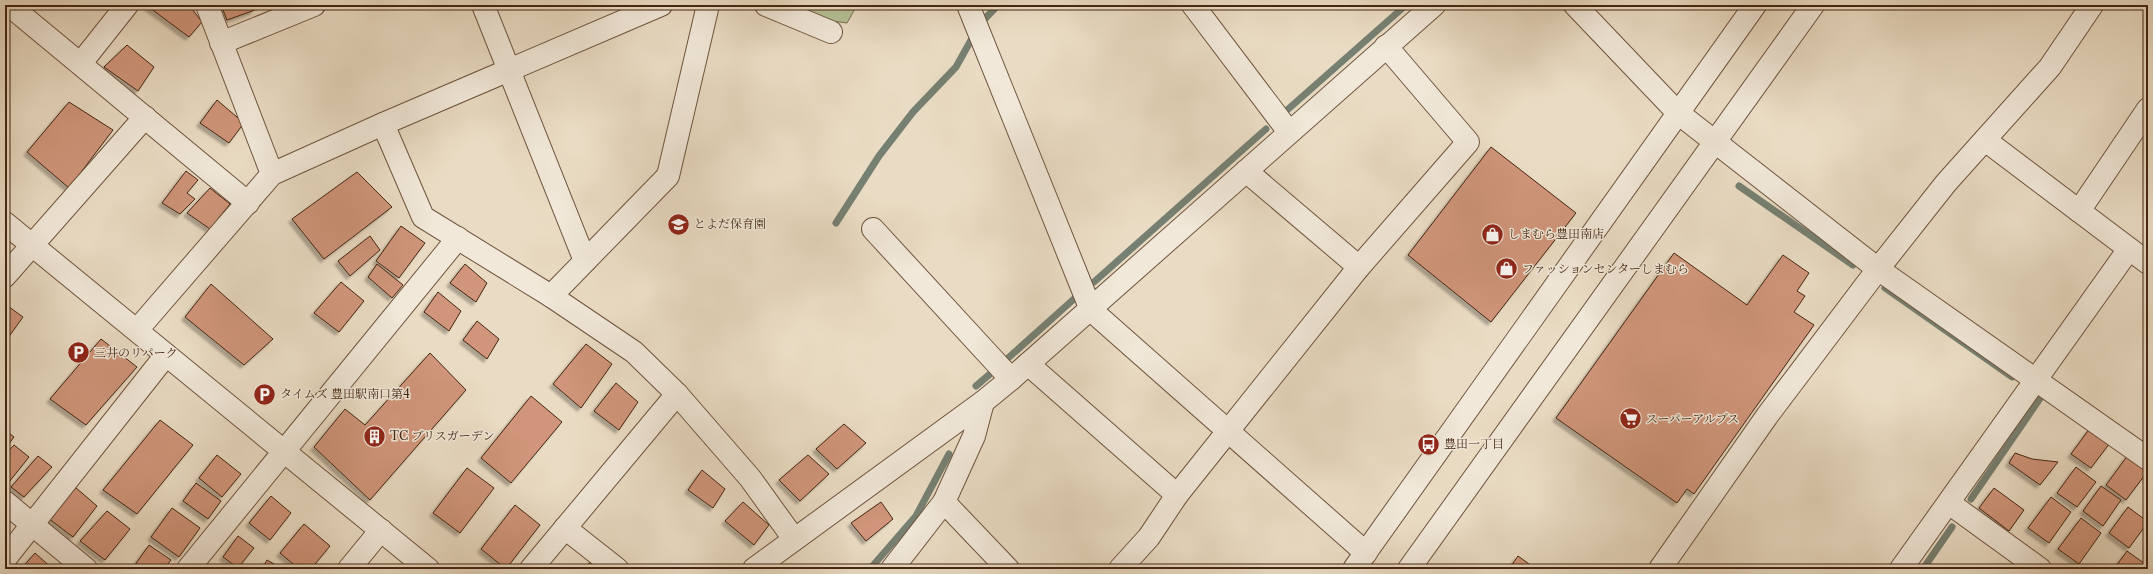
<svg xmlns="http://www.w3.org/2000/svg" width="2153" height="574" viewBox="0 0 2153 574" font-family="'Libre Caslon Text','Noto Serif JP',serif">
	<defs>
		<filter id="shadow"><feDropShadow dx="-3.5" dy="3.5" stdDeviation="1" flood-color="#0004"/></filter>
	</defs>
	<rect width="100%" height="100%" fill="#eadcc4"/>
	<filter id="stains"><feTurbulence type="fractalNoise" baseFrequency=".005" numOctaves="4"/><feColorMatrix values="0 0 0 0 .2 0 0 0 0 .09 0 0 0 0 .02 0 0 0 .5 -.17"/></filter>
	<radialGradient id="worn" r=".72"><stop offset=".6" stop-color="#630" stop-opacity="0"/><stop offset="1" stop-color="#630" stop-opacity=".3"/></radialGradient>
	<!-- green -->
	<polygon fill="#b4c196" stroke="#7c7454" points="779,5 856,5 856,7 847,23 796,16"/>
	<g fill="none" stroke-linecap="round" stroke-linejoin="round">
		<!-- stream -->
		<g stroke="#768072" stroke-width="7">
			<polyline points="980,24 998,5"/>
			<polyline points="1286,111 1406,5"/>
			<polyline points="1739,186 1853,265"/>
			<polyline points="836,223 879,156 913,112 956,67 975,33"/>
			<polyline points="1094,282 1266,129"/>
			<polyline points="1885,288 2012,377"/>
			<polyline points="1007,359 1075,298"/>
			<polyline points="976,386 990,374"/>
			<polyline points="1971,499 2041,397"/>
			<polyline points="870,569 916,516 949,454"/>
			<polyline points="1923,569 1952,527"/>
		</g>
	</g>
	<!-- building -->
	<g fill="#d0957a" stroke="#442611" filter="url(#shadow)">
		<polygon points="146,5 189,5 202,22 189,37"/>
		<polygon points="221,5 253,5 255,10 227,20"/>
		<polygon points="127,45 154,67 138,91 104,67"/>
		<polygon points="217,100 244,123 229,143 200,123"/>
		<polygon points="69,102 113,130 69,188 27,152"/>
		<polygon points="1491,147 1576,213 1491,322 1408,255"/>
		<polygon points="186,171 198,180 187,193 195,199 180,214 162,203"/>
		<polygon points="357,172 392,207 324,259 292,219"/>
		<polygon points="210,188 230,204 210,229 187,213"/>
		<polygon points="401,226 425,243 399,278 376,261"/>
		<polygon points="370,236 380,250 350,276 338,261"/>
		<polygon points="1674,253 1747,305 1783,255 1809,273 1797,291 1805,296 1794,312 1814,325 1694,494 1687,489 1677,503 1556,418"/>
		<polygon points="377,264 403,285 392,298 368,277"/>
		<polygon points="465,264 487,283 476,302 450,283"/>
		<polygon points="341,282 364,301 339,332 314,313"/>
		<polygon points="211,284 273,339 244,365 185,317"/>
		<polygon points="438,292 461,311 449,331 424,312"/>
		<polygon points="5,304 23,317 5,342"/>
		<polygon points="477,321 499,339 487,359 463,340"/>
		<polygon points="101,339 137,367 86,425 50,399"/>
		<polygon points="586,344 612,364 581,408 553,384"/>
		<polygon points="430,353 466,390 370,500 314,447 345,409 365,425"/>
		<polygon points="616,383 638,402 619,430 594,411"/>
		<polygon points="531,396 562,422 511,483 481,458"/>
		<polygon points="160,420 193,445 137,514 103,490"/>
		<polygon points="844,424 866,443 837,469 816,449"/>
		<polygon points="2090,428 2110,443 2091,468 2071,454"/>
		<polygon points="5,430 14,437 5,449"/>
		<polygon points="14,445 29,457 9,482 5,479 5,455"/>
		<polygon points="2015,453 2032,459 2058,462 2040,485 2009,463"/>
		<polygon points="217,455 241,474 222,497 199,478"/>
		<polygon points="808,455 829,474 800,501 779,480"/>
		<polygon points="2128,455 2148,469 2148,471 2126,500 2106,485"/>
		<polygon points="38,456 52,467 24,497 11,487"/>
		<polygon points="2076,467 2096,482 2077,507 2057,493"/>
		<polygon points="467,468 494,488 460,533 433,513"/>
		<polygon points="702,470 725,489 713,508 688,490"/>
		<polygon points="196,483 221,501 208,519 183,501"/>
		<polygon points="2101,486 2121,500 2103,526 2083,511"/>
		<polygon points="75,487 97,506 73,537 48,518"/>
		<polygon points="1994,488 2024,510 2009,531 1979,508"/>
		<polygon points="271,496 291,513 270,540 249,523"/>
		<polygon points="2051,497 2071,512 2049,543 2028,528"/>
		<polygon points="743,502 769,525 754,545 725,521"/>
		<polygon points="881,502 893,519 866,541 851,523"/>
		<polygon points="515,505 540,525 506,569 481,549"/>
		<polygon points="2128,507 2148,522 2129,548 2109,533"/>
		<polygon points="172,508 200,528 179,557 151,537"/>
		<polygon points="107,511 130,529 105,560 80,541"/>
		<polygon points="2081,518 2101,533 2079,564 2058,549"/>
		<polygon points="304,524 330,546 311,569 299,569 280,553"/>
		<polygon points="238,536 254,548 238,568 223,557"/>
		<polygon points="149,545 171,560 164,569 132,569"/>
		<polygon points="2127,551 2148,566 2145,569 2114,569"/>
		<polygon points="35,553 53,569 21,569"/>
		<polygon points="1518,556 1536,569 1509,569"/>
		<polygon points="267,560 283,569 262,569"/>
		<polygon points="592,560 602,569 584,569"/>
	</g>
	<g fill="none" stroke-linecap="round" stroke-linejoin="round">
		<defs>
			<g id="minor">
				<polyline points="9,5 248,203"/>
				<polyline points="207,5 272,174"/>
				<polyline points="483,5 585,261"/>
				<polyline points="766,5 831,32"/>
				<polyline points="968,5 1091,310 1366,553"/>
				<polyline points="1193,5 1289,132"/>
				<polyline points="1575,5 1678,113 1878,269 2148,459"/>
				<polyline points="221,43 314,5"/>
				<polyline points="81,63 127,5"/>
				<polyline points="383,124 423,217 551,296 634,352 677,394 750,478 794,539"/>
				<polyline points="1985,140 2148,263"/>
				<polyline points="1246,171 1359,267"/>
				<polyline points="2079,211 2148,109"/>
				<polyline points="5,223 428,569"/>
				<polyline points="873,229 1011,379"/>
				<polyline points="5,276 145,117"/>
				<polyline points="551,296 668,176 708,5"/>
				<polyline points="137,330 272,174 383,124 661,5"/>
				<polyline points="1028,364 1177,495"/>
				<polyline points="5,502 86,569"/>
				<polyline points="944,502 1008,569"/>
				<polyline points="1949,503 2040,569"/>
				<polyline points="565,528 617,569"/>
				<polyline points="5,559 166,355"/>
				<polyline points="188,569 458,238"/>
				<polyline points="349,569 381,530"/>
				<polyline points="531,569 677,394"/>
				<polyline points="754,569 983,402 1011,379 1434,5"/>
				<polyline points="892,569 944,502 974,436 983,402"/>
				<polyline points="1120,569 1149,537 1177,495 1359,267 1468,142 1386,46"/>
				<polyline points="1354,569 1755,5"/>
				<polyline points="1409,569 1813,5"/>
				<polyline points="1660,569 1767,416 1878,269 1946,183 2050,67 2092,5"/>
				<polyline points="1901,569 2129,249"/>
			</g>
		</defs>
		<!-- minor casing -->
		<use href="#minor" stroke="#6e543e" stroke-width="24"/>
		<!-- minor -->
		<use href="#minor" stroke="#f1e8d9" stroke-width="22"/>
	</g>
	<!-- icons -->
	<defs>
		<symbol id="school-disc" viewBox="-11 -11 22 22"><circle r="9.5" fill="#8f2418" stroke="#f1e8d9"/><path d="M0-5L7-2L0 1L-7-2ZM-4 1L0 2.5L4 1V4Q0 6-4 4Z" fill="#fff"/></symbol>
		<symbol id="shop-disc" viewBox="-11 -11 22 22"><circle r="9.5" fill="#8f2418" stroke="#f1e8d9"/><path d="M-5-2.5h2.3a2.7 3.5 0 0 1 5.4 0H5L5.5 6h-11ZM-1.5-2.5h3a1.5 2.3 0 0 0-3 0Z" fill="#fff"/></symbol>
		<symbol id="parking-disc" viewBox="-11 -11 22 22"><circle r="9.5" fill="#8f2418" stroke="#f1e8d9"/><path d="M-3.5-5.5H1a3.5 3.5 0 0 1 0 7H-1V5.5H-3.5ZM-1-3.4V-.6H.8a1.4 1.4 0 0 0 0-2.8Z" fill="#fff"/></symbol>
		<symbol id="supermarket-disc" viewBox="-11 -11 22 22"><circle r="9.5" fill="#8f2418" stroke="#f1e8d9"/><path d="M-6-5.5h2.5l.6 2H6L4.5 2H-2.5L-4.4-4H-6ZM-1.5 3.2a1.3 1.3 0 1 0 .1 0ZM3 3.2a1.3 1.3 0 1 0 .1 0Z" fill="#fff"/></symbol>
		<symbol id="building-disc" viewBox="-11 -11 22 22"><circle r="9.5" fill="#8f2418" stroke="#f1e8d9"/><path d="M-4-6H4V6H1V3H-1V6H-4ZM-2.5-4.3h1.7v1.8h-1.7ZM.8-4.3h1.7v1.8H.8ZM-2.5-1h1.7V.8h-1.7ZM.8-1h1.7V.8H.8Z" fill="#fff"/></symbol>
		<symbol id="bus-disc" viewBox="-11 -11 22 22"><circle r="9.5" fill="#8f2418" stroke="#f1e8d9"/><path d="M-5-6H5V4H4V6H2V4H-2V6H-4V4H-5ZM-3.5-4V0h7V-4ZM-3.5 1.2v1.5H-2V1.2ZM2 1.2v1.5H3.5V1.2Z" fill="#fff"/></symbol>
	</defs>
	<g fill-rule="evenodd">
		<use href="#school-disc" x="666" y="212" width="25" height="25"/>
		<use href="#shop-disc" x="1480" y="222" width="25" height="25"/>
		<use href="#shop-disc" x="1494" y="256" width="25" height="25"/>
		<use href="#parking-disc" x="66" y="340" width="25" height="25"/>
		<use href="#parking-disc" x="252" y="382" width="25" height="25"/>
		<use href="#supermarket-disc" x="1618" y="406" width="25" height="25"/>
		<use href="#building-disc" x="362" y="424" width="25" height="25"/>
		<use href="#bus-disc" x="1416" y="432" width="25" height="25"/>
	</g>
	<g text-anchor="middle" stroke-width="3" stroke-linejoin="round" paint-order="stroke">
		<!-- poi labels -->
		<g font-size="12" fill="#442611" stroke="#f1e8d9" text-anchor="start">
			<text x="694" y="228">とよだ保育園</text>
			<text x="1508" y="238">しまむら豊田南店</text>
			<text x="1522" y="273">ファッションセンターしまむら</text>
			<text x="94" y="357">三井のリパーク</text>
			<text x="280" y="398">タイムズ 豊田駅南口第4</text>
			<text x="1646" y="423">スーパーアルプス</text>
			<text x="390" y="440">TC ブリスガーデン</text>
			<text x="1444" y="448">豊田一丁目</text>
		</g>
	</g>
	<!-- margin -->
	<rect width="2153" height="574" fill="none" stroke="#eadcc4" stroke-width="20"/>
	<rect x="6" y="6" width="2141" height="562" fill="none" stroke="#442611" stroke-width="2"/>
	<rect x="10" y="10" width="2133" height="554" fill="none" stroke="#442611"/>
	<rect width="100%" height="100%" filter="url(#stains)"/>
	<rect width="100%" height="100%" fill="url(#worn)"/>
</svg>
